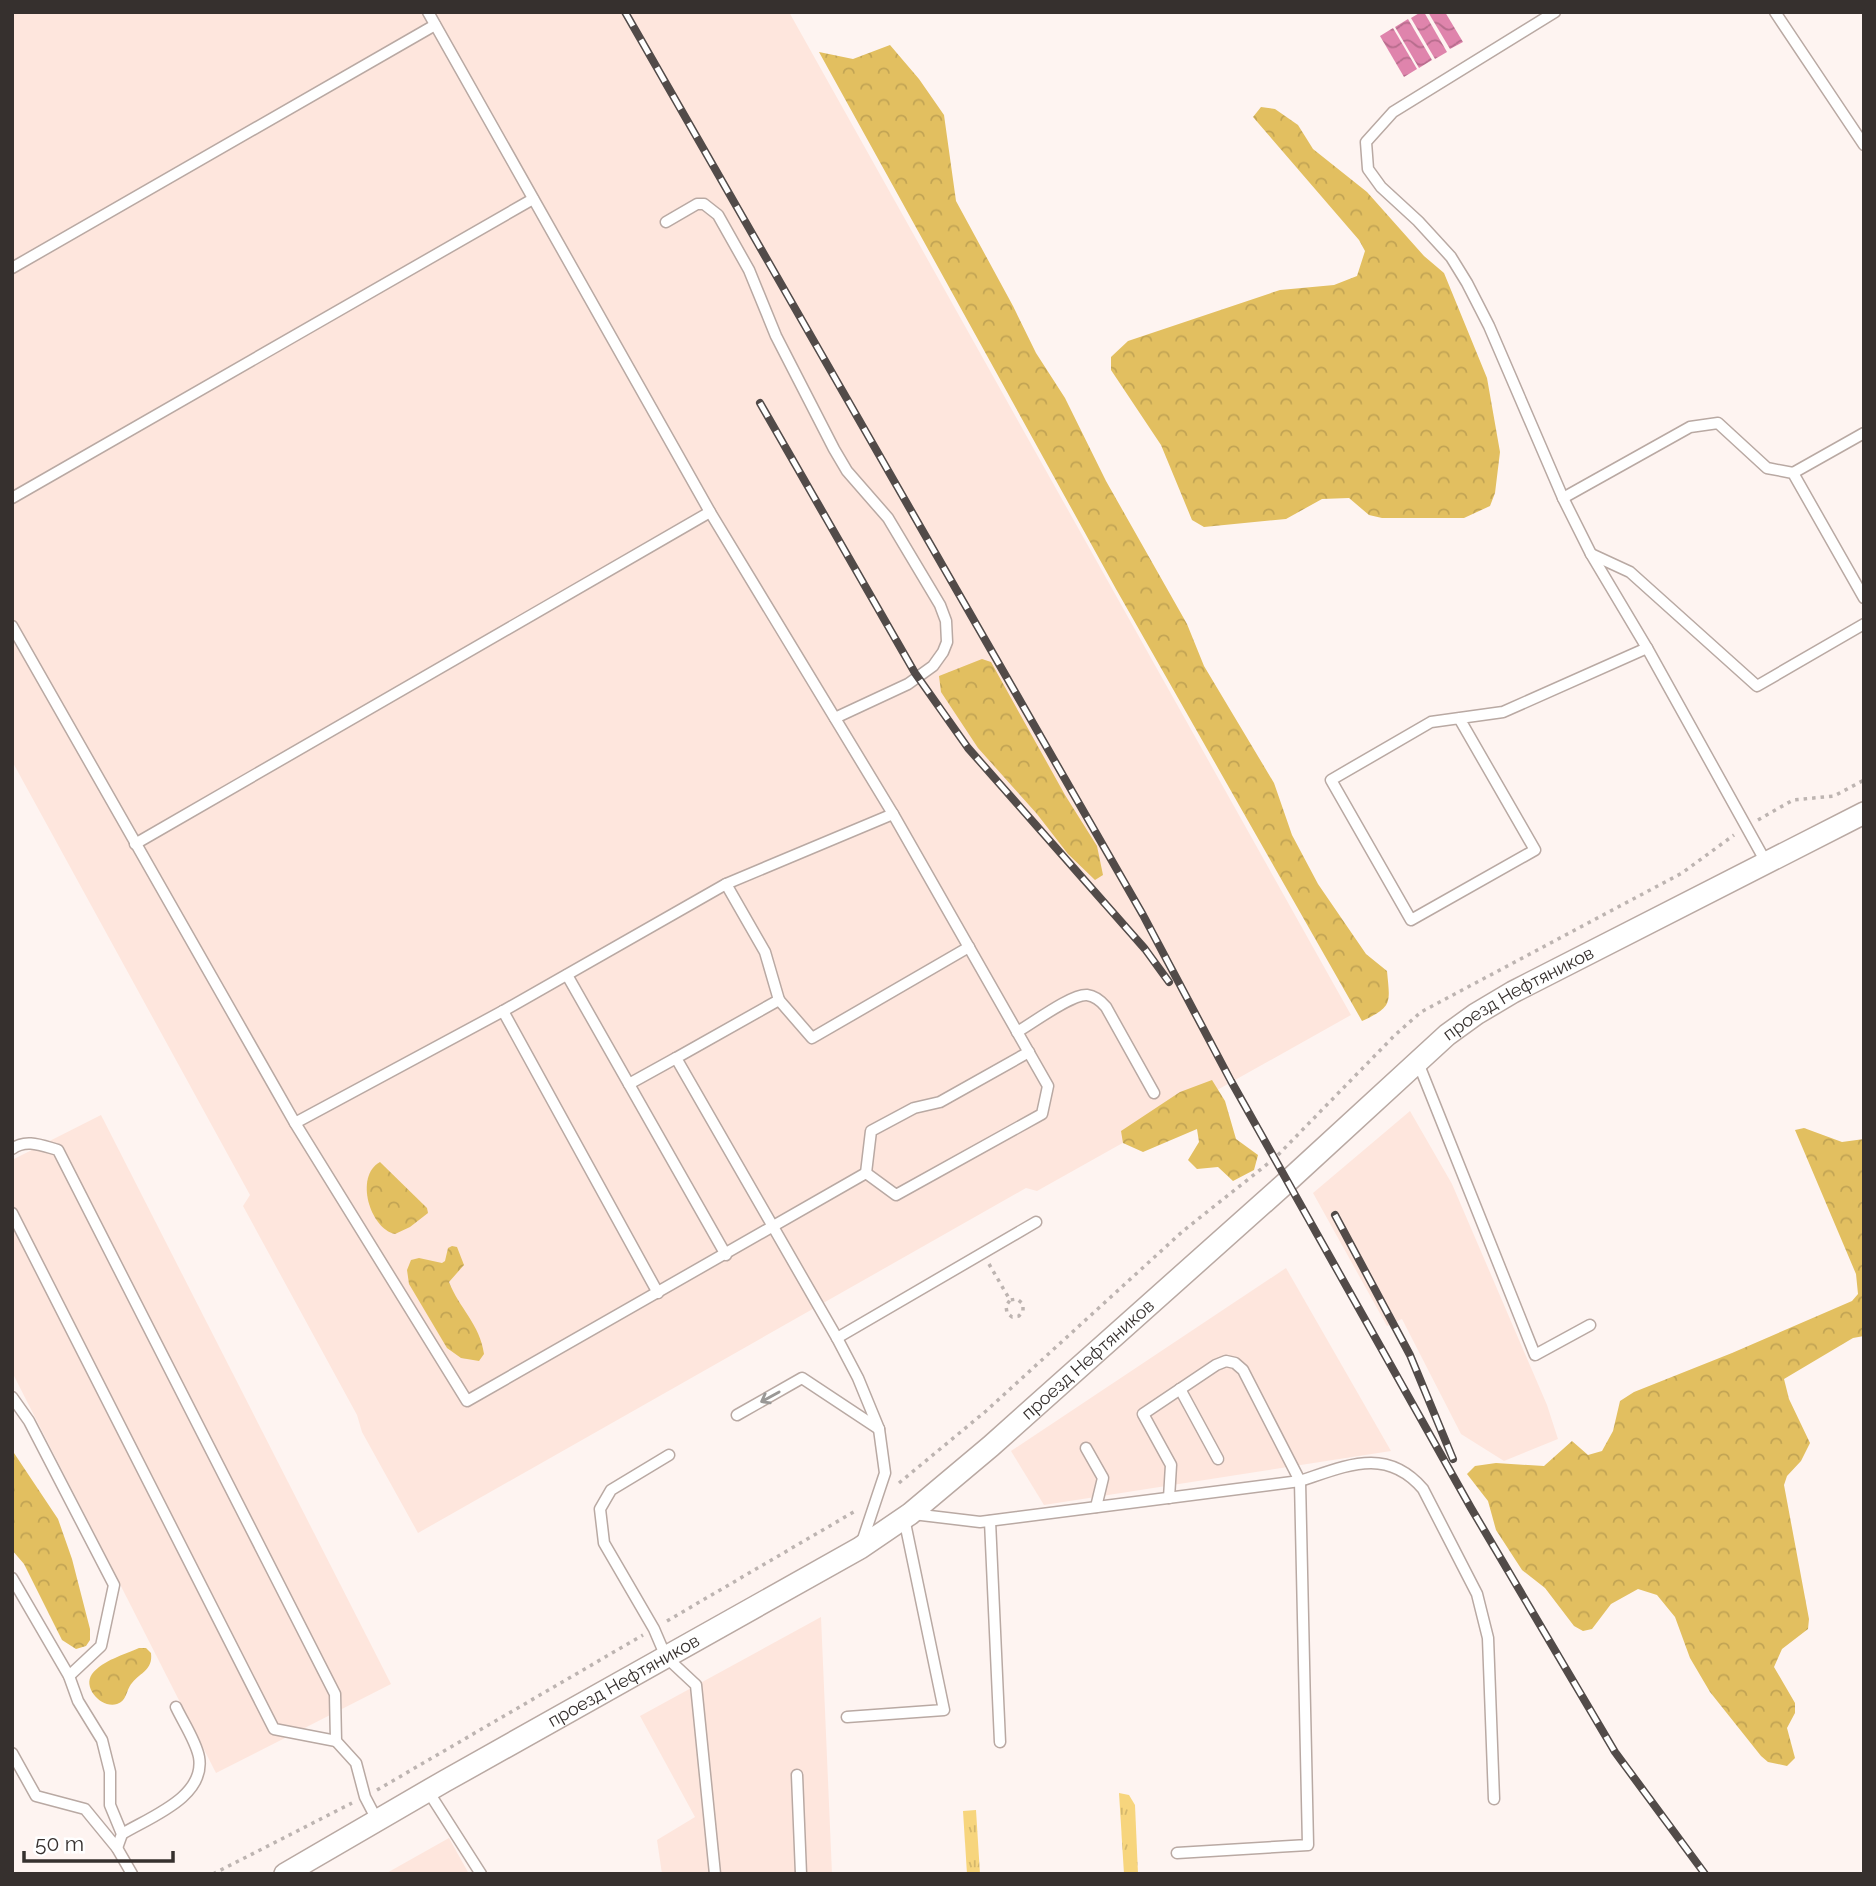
<svg xmlns="http://www.w3.org/2000/svg" width="1876" height="1886" viewBox="0 0 1876 1886" font-family="Raleway,sans-serif">
	<defs>
		<pattern id="grass-tufts" width="24" height="20" patternUnits="userSpaceOnUse" patternTransform="scale(1.75)"><rect width="24" height="20" fill="#f7d57d"/><path d="M3 7l-1-3M5 7V3M7 7l1-3M15 17l-1-3M17 17v-4M19 17l1-3" fill="none" stroke="#d4b76c"/></pattern>
		<pattern id="forest-crowns" width="20" height="18" patternUnits="userSpaceOnUse" patternTransform="scale(1.75)"><rect width="20" height="18" fill="#e2bf60"/><path d="M2 6a3 3 0 1 1 6 0M12 15a3 3 0 1 1 6 0" fill="none" stroke="#c2a454"/></pattern>
		<pattern id="water-waves" width="16" height="10" patternUnits="userSpaceOnUse" patternTransform="scale(1.75)"><rect width="16" height="10" fill="#df84ac"/><path d="M0 5q4-4 8 0t8 0" fill="none" stroke="#b66c8c"/></pattern>
	</defs>
	<rect width="100%" height="100%" fill="#fef4f1"/>
	<!-- built -->
	<g fill="#fee6dd">
		<polygon points="12,12 789,12 1351,1015 1037,1191 1026,1188 418,1533 362,1432 357,1415 243,1206 250,1195 12,761"/>
		<polygon points="1410,1111 1452,1184 1547,1405 1558,1439 1504,1461 1461,1434 1402,1319 1387,1326 1313,1193"/>
		<polygon points="101,1115 391,1684 216,1773 12,1372 12,1160"/>
		<polygon points="1286,1268 1391,1451 1044,1505 1011,1451"/>
		<polygon points="821,1617 832,1874 662,1874 657,1840 695,1817 640,1716"/>
		<polygon points="449,1838 469,1874 385,1874"/>
	</g>
	<!-- grass -->
	<g fill="url(#grass-tufts)">
		<polygon points="1119,1793 1129,1795 1135,1805 1138,1874 1124,1874"/>
		<polygon points="976,1810 980,1874 967,1874 963,1811"/>
	</g>
	<!-- forest -->
	<g fill="url(#forest-crowns)">
		<path d="M 890,45 L 919,79 L 944,115 L 956,201 L 1013,306 L 1036,353 L 1065,398 L 1106,481 L 1187,624 L 1204,666 L 1274,783 L 1292,835 L 1318,884 L 1366,954 L 1387,971 C 1390,1003 1393,1007 1362,1021 L 1116,589 L 819,52 L 853,59 Z"/>
		<polygon points="1261,107 1275,109 1298,125 1313,149 1367,192 1424,256 1444,273 1487,378 1500,452 1495,493 1490,506 1464,518 1382,518 1369,515 1349,498 1322,499 1286,519 1204,527 1192,520 1161,445 1111,370 1111,357 1128,341 1280,290 1334,285 1357,276 1365,251 1359,240 1253,117"/>
		<polygon points="982,659 991,662 1065,795 1097,846 1103,875 1095,880 1068,854 1037,814 978,748 941,692 939,676"/>
		<polygon points="1212,1080 1225,1101 1236,1139 1258,1155 1254,1170 1233,1181 1218,1167 1197,1169 1188,1160 1199,1142 1197,1129 1143,1152 1123,1143 1121,1131 1180,1092"/>
		<polygon points="1804,1128 1842,1142 1864,1139 1864,1336 1853,1338 1784,1379 1789,1399 1810,1443 1801,1461 1787,1476 1784,1485 1809,1619 1808,1629 1782,1649 1774,1667 1795,1703 1795,1713 1787,1728 1795,1758 1787,1766 1768,1762 1761,1756 1710,1692 1690,1658 1675,1617 1657,1595 1638,1589 1611,1604 1592,1629 1583,1631 1574,1626 1545,1588 1522,1570 1496,1530 1488,1501 1467,1474 1475,1466 1496,1463 1544,1466 1572,1441 1588,1455 1602,1451 1613,1431 1620,1401 1634,1392 1732,1353 1852,1301 1858,1294 1856,1274 1795,1130"/>
		<path d="M 380,1162 L 427,1208 L 428,1213 L 410,1227 L 395,1234 C 370,1229 354,1176 380,1162 Z"/>
		<path d="M 452,1246 L 457,1247 L 464,1265 L 449,1282 C 459,1308 480,1324 484,1354 L 479,1361 L 461,1358 L 447,1348 L 409,1284 L 407,1270 L 411,1260 L 419,1258 L 442,1263 L 445,1261 L 448,1248 Z"/>
		<polygon points="12,1450 58,1519 72,1559 90,1629 90,1640 86,1646 76,1649 62,1640 24,1564 12,1550"/>
		<path d="M 139,1648 L 146,1648 L 151,1653 C 153,1670 141,1672 132,1683 C 126,1690 127,1701 117,1704 C 102,1709 82,1688 92,1674 C 103,1660 124,1655 139,1648 Z"/>
	</g>
	<!-- water -->
	<g fill="url(#water-waves)">
		<polygon points="1421,12 1424,12 1447,52 1435,59 1411,18"/>
		<polygon points="1428,12 1445,12 1463,42 1450,49"/>
		<polygon points="1408,19 1432,60 1419,68 1395,27"/>
		<polygon points="1393,28 1417,69 1404,77 1380,36"/>
	</g>
	<g fill="none" stroke-linecap="round" stroke-linejoin="round">
		<defs>
			<g id="service">
				<polyline points="1555,12 1393,112 1366,142 1368,169 1381,187 1418,221 1451,257 1467,283 1489,326 1563,498 1591,554 1647,648 1767,864"/>
				<polyline points="1775,12 1864,145"/>
				<polyline points="666,222 697,204 704,204 718,215 749,270 776,336 834,449 847,471 888,518 940,605 946,621 947,642 943,652 933,666 908,684 835,718"/>
				<polyline points="12,268 435,25"/>
				<polyline points="1793,473 1864,433"/>
				<polyline points="12,498 533,199"/>
				<polyline points="1563,498 1690,427 1718,423 1767,468 1793,473 1864,598"/>
				<polyline points="1591,554 1630,572 1757,686 1864,624"/>
				<polyline points="12,626 295,1123 467,1401 866,1173 896,1195 1042,1114 1048,1086 893,814 710,512 428,12"/>
				<polyline points="1459,718 1535,850 1411,920 1331,780 1431,722 1503,712 1647,648"/>
				<polyline points="135,844 710,512"/>
				<polyline points="726,884 893,814"/>
				<polyline points="567,975 726,1255"/>
				<polyline points="779,1000 812,1038 969,947"/>
				<polyline points="503,1011 658,1293"/>
				<path d="M 1017,1032 C 1033,1023 1071,994 1087,995 C 1095,996 1101,1001 1106,1007 L 1154,1093"/>
				<polyline points="1417,1060 1535,1355 1590,1325"/>
				<polyline points="629,1084 676,1058"/>
				<polyline points="295,1123 503,1011 726,884 765,952 779,1000 676,1058 837,1338 858,1378 879,1429 885,1473 862,1542"/>
				<path d="M 12,1149 C 26,1138 43,1146 58,1150 L 335,1694 L 336,1741 L 356,1763 L 365,1797 L 377,1820"/>
				<polyline points="866,1173 871,1131 914,1108 940,1102 1029,1052"/>
				<polyline points="12,1213 274,1729 336,1741"/>
				<polyline points="837,1338 1036,1222"/>
				<polyline points="1180,1389 1218,1459"/>
				<polyline points="12,1397 29,1421 114,1585 101,1646 69,1676"/>
				<polyline points="737,1415 802,1378 879,1429"/>
				<polyline points="1086,1448 1103,1478 1096,1507"/>
				<polyline points="669,1455 611,1490 600,1509 604,1543 654,1629 666,1657 696,1685 715,1874"/>
				<polyline points="1169,1498 1171,1465 1143,1414 1216,1365 1226,1361 1235,1363 1243,1370 1300,1481 1308,1845 1177,1853"/>
				<path d="M 913,1514 L 980,1522 L 1300,1481 C 1346,1466 1386,1446 1423,1489 L 1477,1594 L 1488,1638 L 1494,1799"/>
				<polyline points="990,1521 1000,1742"/>
				<polyline points="12,1578 69,1676 78,1701 102,1740 110,1772 110,1805 122,1834 117,1848"/>
				<polyline points="847,1717 944,1710 904,1518"/>
				<polyline points="12,1753 36,1796 85,1809 117,1848 132,1874"/>
				<polyline points="797,1775 801,1874"/>
				<polyline points="428,1791 481,1874"/>
				<path d="M 122,1834 C 150,1817 206,1797 199,1757 C 196,1741 183,1722 176,1707"/>
			</g>
			<g id="minor">
				<path id="s1" d="M 285,1874 L 445,1781 L 860,1548 L 910,1514 L 991,1446 L 1288,1181 L 1447,1035 L 1476,1014 L 1513,992 L 1864,813"/>
			</g>
		</defs>
		<!-- service casing -->
		<use href="#service" stroke="#b9a9a3" stroke-width="13"/>
		<!-- minor casing -->
		<use href="#minor" stroke="#b9a9a3" stroke-width="24"/>
		<!-- path -->
		<g stroke="#bdb4b1" stroke-width="3.5" stroke-dasharray="3.5 5" stroke-linecap="butt">
			<polyline points="1758,820 1793,800 1834,796 1864,780"/>
			<polyline points="989,1264 1010,1300 1017,1299 1023,1304 1023,1311 1019,1316 1012,1317 1007,1313 1006,1306 1010,1300"/>
			<polyline points="899,1483 986,1411 1183,1231 1275,1158 1395,1035 1421,1012 1682,873 1734,835"/>
			<polyline points="667,1621 857,1510"/>
			<polyline points="377,1790 643,1635"/>
			<polyline points="213,1874 352,1803"/>
		</g>
		<!-- service -->
		<use href="#service" stroke="#fff" stroke-width="10"/>
		<!-- minor -->
		<use href="#minor" stroke="#fff" stroke-width="21"/>
		<defs>
			<g id="rail">
				<polyline points="625,12 1143,915 1231,1081 1471,1508 1615,1752 1705,1874"/>
				<polyline points="760,403 915,673 968,748 1145,949 1169,982"/>
				<polyline points="1335,1215 1410,1355 1453,1459"/>
			</g>
		</defs>
		<!-- rail casing -->
		<use href="#rail" stroke="#524b49" stroke-width="8"/>
		<!-- rail -->
		<use href="#rail" stroke="#fff" stroke-width="5" stroke-dasharray="16" stroke-linecap="butt"/>
	</g>
	<!-- one-way arrows -->
	<defs><path id="oneway-shaft" d="M-6 0H5M1.5-3L5.5 0L1.5 3" fill="none" stroke-width="1.6" stroke-linecap="round" stroke-linejoin="round" transform="scale(1.75)"/></defs>
	<use stroke="#9a9896" href="#oneway-shaft" transform="translate(770 1397) rotate(151)"/>
	<g text-anchor="middle" stroke-width="5" stroke-linejoin="round" paint-order="stroke">
		<!-- street labels -->
		<g font-size="18" fill="#36302e" stroke="#fff">
			<text dy="6" stroke="none"><textPath href="#s1" startOffset="1524">проезд Нефтяников</textPath></text>
			<text dy="6" stroke="none"><textPath href="#s1" startOffset="957">проезд Нефтяников</textPath></text>
			<text dy="6" stroke="none"><textPath href="#s1" startOffset="390">проезд Нефтяников</textPath></text>
		</g>
	</g>
	<!-- border -->
	<rect width="1876" height="1886" fill="none" stroke="#36302e" stroke-width="28"/>
	<!-- scale -->
	<path d="M24 1851v10h149v-10" fill="none" stroke="#36302e" stroke-width="3.5"/>
	<text x="35" y="1851" font-size="21" fill="#36302e" stroke="#ffffff" stroke-width="5" paint-order="stroke">50 m</text>
</svg>
